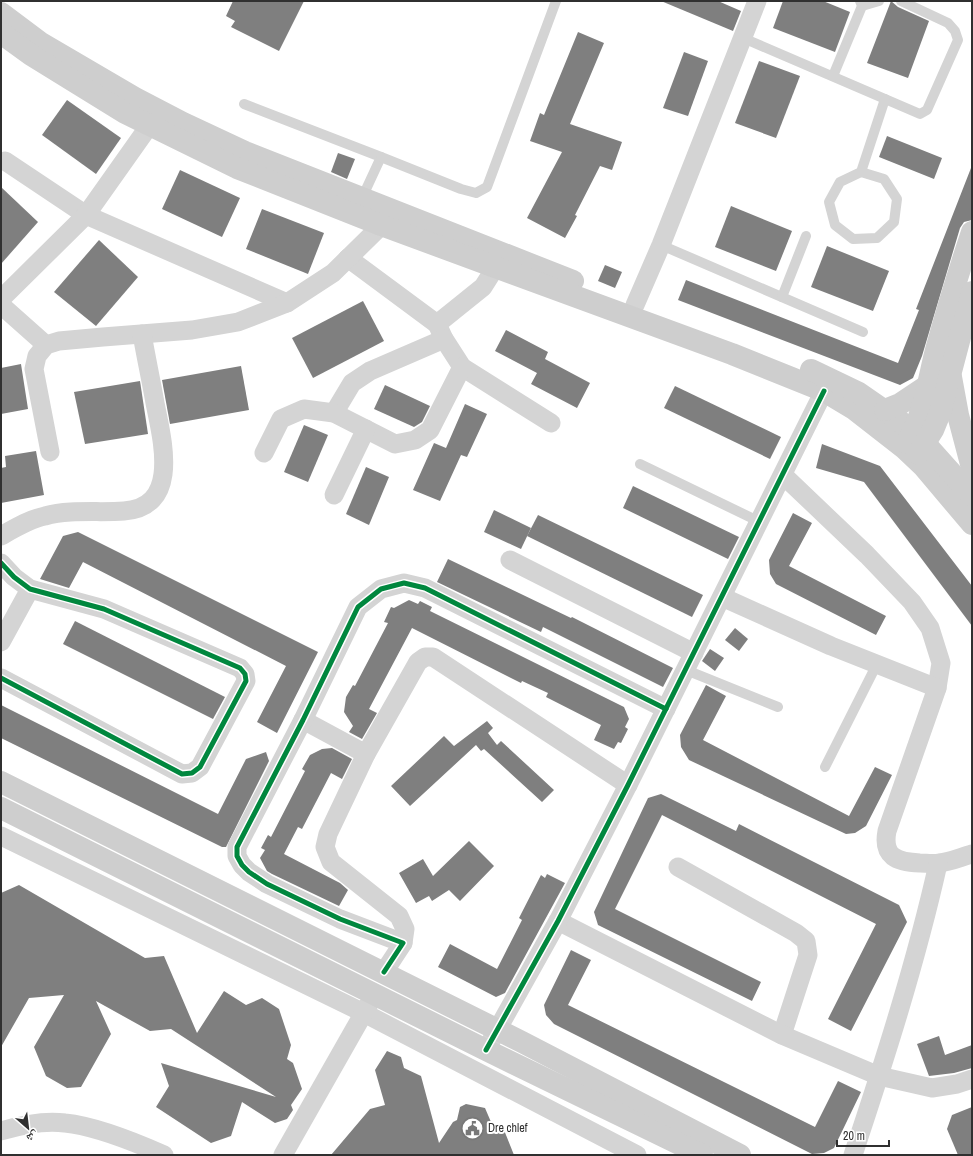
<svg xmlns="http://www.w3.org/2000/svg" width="973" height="1156" viewBox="0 0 973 1156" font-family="'Archivo Narrow','Noto Naskh Arabic',sans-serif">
	<rect width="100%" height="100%" fill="#fff"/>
	<!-- building -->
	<g fill="#7f7f7f">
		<polygon points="233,1 304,1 279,51 231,27 235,21 226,16"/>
		<polygon points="661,1 718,1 741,11 733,31"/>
		<polygon points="783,1 823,1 850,12 835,52 773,28"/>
		<polygon points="891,1 898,7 929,21 908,78 867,63"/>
		<polygon points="578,32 604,43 570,124 622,142 612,170 600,166 575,215 577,216 565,238 527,218 562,152 530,141 540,113 544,115"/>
		<polygon points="684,52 708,61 688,116 663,108"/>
		<polygon points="759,61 800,76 776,138 735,123"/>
		<polygon points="67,100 121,138 96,174 42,135"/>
		<polygon points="887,136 942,158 934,179 879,157"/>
		<polygon points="338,153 355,159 347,179 331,172"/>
		<polygon points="971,168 972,220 964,222 960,228 922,356 913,378 900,385 678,300 686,280 898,363 919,310 916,309"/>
		<polygon points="180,170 240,198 222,237 162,209"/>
		<polygon points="1,187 38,222 1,264"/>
		<polygon points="731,206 792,231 776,271 715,247"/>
		<polygon points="262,209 324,233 308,274 246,249"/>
		<polygon points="99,240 138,277 96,326 54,292"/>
		<polygon points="827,246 889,271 873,311 811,287"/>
		<polygon points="605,265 622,272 615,288 598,281"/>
		<polygon points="363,301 384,341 313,378 292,338"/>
		<polygon points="506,330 548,352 545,359 590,383 577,408 531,384 537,373 495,351"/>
		<polygon points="21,364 28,409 1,414 1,368"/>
		<polygon points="241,366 249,410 170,424 162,380"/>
		<polygon points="140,381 148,434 85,444 74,392"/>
		<polygon points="385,385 430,406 422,422 414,427 374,409"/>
		<polygon points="675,386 781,437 770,459 664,408"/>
		<polygon points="465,404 487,414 467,457 461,455 440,501 413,490 434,443 446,448"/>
		<polygon points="304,425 328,435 308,482 284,472"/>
		<polygon points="822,444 880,466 972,586 972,626 864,482 816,468"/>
		<polygon points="36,451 44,495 1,503 1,468 6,467 5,456"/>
		<polygon points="366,467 389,477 369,525 346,514"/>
		<polygon points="633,486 739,537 728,559 623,508"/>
		<polygon points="494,510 531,528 521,549 484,532"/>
		<polygon points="793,513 812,523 789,566 886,616 876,635 776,584 770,574 769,560"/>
		<polygon points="538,515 703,595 692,617 527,536"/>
		<polygon points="78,532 318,652 277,733 257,722 286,666 83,562 69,588 40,579 63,536"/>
		<polygon points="448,559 571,618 572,617 673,668 663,687 543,627 541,632 437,582"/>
		<polygon points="409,600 418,604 420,601 432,607 430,611 624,707 629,719 625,727 628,729 621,743 618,742 614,749 594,740 601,725 546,697 548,693 522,681 521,683 412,628 369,709 377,713 362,739 349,732 353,726 344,712 346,697 353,685 355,686 388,623 384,622 391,607 394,608"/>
		<polygon points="75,621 225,697 213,719 63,644"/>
		<polygon points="735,628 748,639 739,651 725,640"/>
		<polygon points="710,649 724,658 715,671 702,661"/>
		<polygon points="706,685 726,696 703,740 849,816 875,767 892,775 866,826 855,833 846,834 689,760 681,747 680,735"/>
		<polygon points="1,705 218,814 246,759 266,752 269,761 226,847 222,847 1,738"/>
		<polygon points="487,721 493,728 488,733 497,745 501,741 554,790 542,802 484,749 481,751 476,745 410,806 391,786 444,736 454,746"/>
		<polygon points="332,748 352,759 342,779 331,773 302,829 298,827 284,854 340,883 348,890 339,906 272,874 267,871 260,858 265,850 261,848 268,835 271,837 305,771 302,769 310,755 322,749"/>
		<polygon points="661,794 736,831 739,824 899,905 907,922 851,1031 828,1019 876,924 662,815 615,909 761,982 752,1001 598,925 594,912 648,798"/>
		<polygon points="469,841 494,866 460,901 449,890 432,901 429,896 416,903 399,873 423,859 433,876"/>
		<polygon points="547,874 565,883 505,993 496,997 438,967 450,944 497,969 522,920 519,918 541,875 545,878"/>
		<polygon points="19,885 145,958 164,956 197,1033 224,991 246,1005 262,998 279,1009 291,1045 287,1059 293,1063 302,1089 291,1105 293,1110 287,1119 275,1123 242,1102 231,1136 211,1143 156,1107 169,1086 161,1063 276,1097 171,1029 150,1031 96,1001 111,1034 81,1087 67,1088 46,1076 34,1047 64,995 29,998 1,1047 1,893"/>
		<polygon points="571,950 591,960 568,1005 815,1127 838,1081 861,1092 834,1148 824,1153 812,1154 554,1024 546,1015 544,1005"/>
		<polygon points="939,1036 945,1055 972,1045 972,1068 954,1073 929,1076 917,1044"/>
		<polygon points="387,1051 401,1057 404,1068 421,1076 439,1143 453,1122 457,1120 460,1107 466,1104 485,1108 491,1122 504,1130 514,1155 331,1155 370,1109 385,1105 375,1070"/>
		<polygon points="972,1107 972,1155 958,1155 947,1129 952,1115"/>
	</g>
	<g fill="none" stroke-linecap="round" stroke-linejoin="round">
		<!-- lane -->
		<g stroke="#d4d4d4" stroke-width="10">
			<polyline points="862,6 879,1"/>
			<polyline points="743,38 920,114 927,110 958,40 955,31 948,23 901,1"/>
			<polyline points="833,76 862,6 860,1"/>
			<polyline points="244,104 381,157 362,198"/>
			<polyline points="381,157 461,189 476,193 487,187 556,1"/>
			<polyline points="861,172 884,179 897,199 894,222 877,238 853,239 835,225 829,202 840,182 861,172 885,99"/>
			<polyline points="661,245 863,332"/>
			<polyline points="782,297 806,236"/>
			<polyline points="640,464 760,522"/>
			<polyline points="686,670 778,707"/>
			<polyline points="825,767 877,664"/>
		</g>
		<!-- street -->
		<g stroke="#d4d4d4" stroke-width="19">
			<polyline points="5,161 86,215 287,303"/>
			<polyline points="348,258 437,324 444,339 462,367 551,423"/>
			<polyline points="1,299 86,215 149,126"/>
			<polyline points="1,305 46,345"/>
			<polyline points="635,305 661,245 757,1"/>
			<polyline points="437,324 483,287 495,268"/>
			<polyline points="334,413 352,383 370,371 444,339"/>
			<polyline points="50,452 34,369 37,356 46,345 59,341 103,337 192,330 238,322 287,303 333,273 391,216"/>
			<polyline points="264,453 281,419 304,409 334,413 395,444 415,440 430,430 462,367"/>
			<path d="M 783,475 L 867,555 L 912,602 L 930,628 L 941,663 L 937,688 L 887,831 C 882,857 897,862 920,863 C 926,863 933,864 939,863 C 950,862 961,857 972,854"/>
			<polyline points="334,495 366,429"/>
			<path d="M 1,536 C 15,528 30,519 45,516 C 71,509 99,513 124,511 C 181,507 162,439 155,403 C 151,380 146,357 142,334"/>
			<polyline points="510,560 694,653"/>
			<polyline points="1,563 14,577 30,589 104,609 240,668 245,674 246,681 200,767 192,773 182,774 1,678"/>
			<polyline points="722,597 831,646 937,688"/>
			<polyline points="1,642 30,589"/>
			<polyline points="303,720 366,754"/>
			<polyline points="1,836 364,1013 637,1155"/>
			<polyline points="678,867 796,933 806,941 808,955 782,1035"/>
			<polyline points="558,921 782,1035 879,1076 932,1088 957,1084 972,1079"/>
			<polyline points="403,943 405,929 399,916 331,862 325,847 328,834 366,754 418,662 425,657 433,657 628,785"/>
			<polyline points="384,972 403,943 340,919 267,884 249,872 242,865 237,856 237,847 303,720 358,607 381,589 404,583 425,588 666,709"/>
			<polyline points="486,1050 558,921 628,785 824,391"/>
			<path d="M 1,1131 C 21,1125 43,1120 65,1123 C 94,1126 137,1143 164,1155"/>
			<polyline points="283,1155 370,1002"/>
			<path d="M 853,1155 C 885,1059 916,962 938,864"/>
		</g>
		<!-- secondary -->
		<g stroke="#cecece" stroke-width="22">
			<polyline points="1,13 41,43 135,98 183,123 245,152 573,281"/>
			<polyline points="1,33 31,55 125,113 237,168 381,225 732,354 824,391 854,409 904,448 923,466 972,524"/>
			<polyline points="811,370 859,393 914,431 972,496"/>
			<polyline points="951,377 958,415 972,468"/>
			<polyline points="885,410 900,404 927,386"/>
			<path d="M 907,443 C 924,414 928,381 936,350 C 947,310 959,271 972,232"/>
			<polyline points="918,454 933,430 940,413 972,292"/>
			<polyline points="1,782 522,1042 740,1155"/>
			<polyline points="1,808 486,1050 702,1155"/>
		</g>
		<defs>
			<g id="cycleway">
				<polyline points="1,563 14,577 30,589 104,609 240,668 245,674 246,681 200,767 192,773 182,774 1,678"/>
				<polyline points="384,972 403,943 340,919 267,884 249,872 242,865 237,856 237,847 303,720 358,607 381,589 404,583 425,588 666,709"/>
				<polyline points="486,1050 558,921 628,785 824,391"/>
			</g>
		</defs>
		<!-- cycleway casing -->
		<use href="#cycleway" stroke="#fff" stroke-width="8"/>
		<!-- cycleway -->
		<use href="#cycleway" stroke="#00873e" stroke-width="5"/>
	</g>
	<!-- icons -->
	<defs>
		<symbol id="civic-ring" viewBox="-11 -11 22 22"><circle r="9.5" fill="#fff" stroke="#787878" stroke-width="1.5"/><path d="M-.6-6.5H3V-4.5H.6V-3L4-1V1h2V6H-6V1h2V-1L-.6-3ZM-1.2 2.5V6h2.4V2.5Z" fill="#787878"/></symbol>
	</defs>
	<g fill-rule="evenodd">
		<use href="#civic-ring" x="460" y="1116" width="25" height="25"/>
	</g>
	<g text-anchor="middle" stroke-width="4" stroke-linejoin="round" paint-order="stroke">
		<!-- poi labels -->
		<g font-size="12" fill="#303030" stroke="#fff" text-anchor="start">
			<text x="488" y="1132">Dre chlef</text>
		</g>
	</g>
	<!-- border -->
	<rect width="973" height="1156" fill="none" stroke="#303030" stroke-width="4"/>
	<!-- north arrow -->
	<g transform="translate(28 1128) rotate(152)" stroke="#ffffff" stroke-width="3" paint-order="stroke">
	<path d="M0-3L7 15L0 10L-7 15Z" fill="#303030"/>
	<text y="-6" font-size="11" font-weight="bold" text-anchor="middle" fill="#303030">ش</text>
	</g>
	<!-- scale -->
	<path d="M837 1140v6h52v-6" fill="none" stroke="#303030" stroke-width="2"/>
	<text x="843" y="1140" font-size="12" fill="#303030" stroke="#ffffff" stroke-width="3" paint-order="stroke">20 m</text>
</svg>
